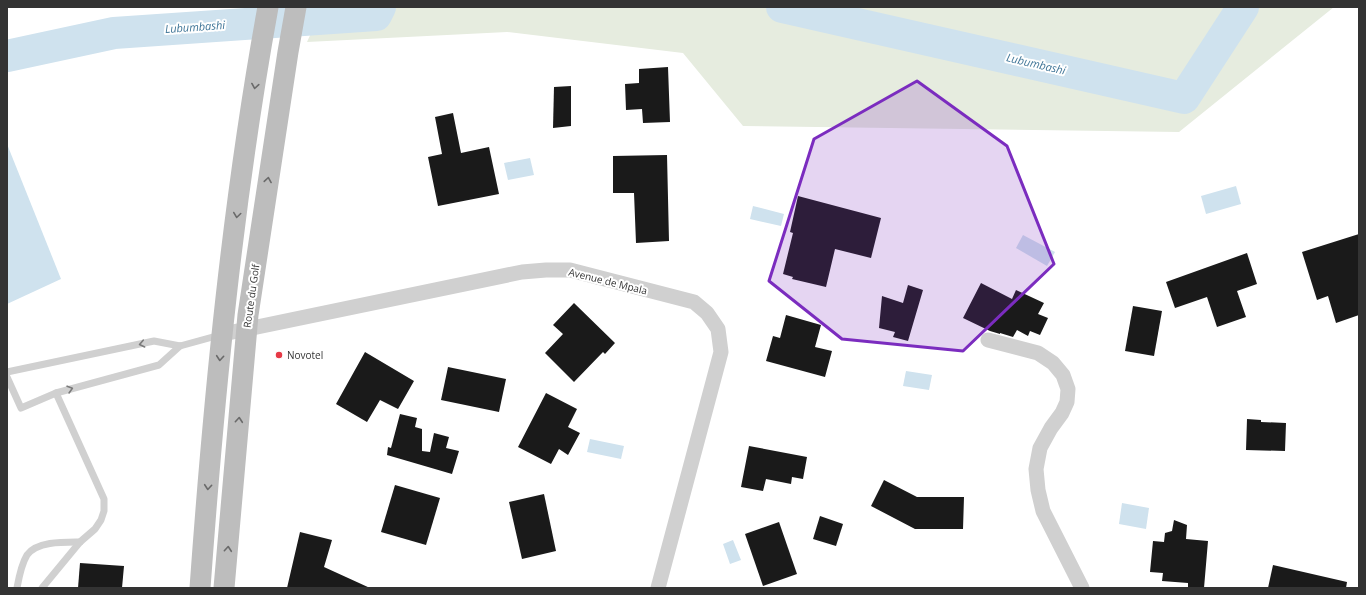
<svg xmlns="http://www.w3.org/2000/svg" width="1366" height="595" viewBox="0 0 1366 595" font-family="'Open Sans',sans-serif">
	<rect width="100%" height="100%" fill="#fff"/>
	<!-- green -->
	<polygon fill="#e6ecdf" points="323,7 1334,7 1179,132 743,126 683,53 507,32 307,42"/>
	<!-- water -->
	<g fill="#cfe2ee">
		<polygon points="7,144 61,279 7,304"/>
		<polygon points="530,158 534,175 508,180 504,163"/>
		<polygon points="1236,186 1241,204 1206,214 1201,196"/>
		<polygon points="753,206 784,214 781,226 750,219"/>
		<polygon points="1023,235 1055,252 1047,266 1016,248"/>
		<polygon points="906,371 932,375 929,390 903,386"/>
		<polygon points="590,439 624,446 621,459 587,452"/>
		<polygon points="1122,503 1149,508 1146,529 1119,524"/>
		<polygon points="733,540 741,560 730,564 723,544"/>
	</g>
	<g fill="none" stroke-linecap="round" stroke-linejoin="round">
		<!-- river -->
		<g stroke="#cfe2ee" stroke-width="32">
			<polyline points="782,7 1184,98 1243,7"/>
			<polyline points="7,56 114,33 376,15 380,7"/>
		</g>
	</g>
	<!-- building -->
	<g fill="#1a1a1a">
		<polygon points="668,67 670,122 643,123 642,109 626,110 625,84 639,83 639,69"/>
		<polygon points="571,86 571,126 553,128 554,87"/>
		<polygon points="453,113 461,153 489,147 499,194 438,206 428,157 442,154 435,117"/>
		<polygon points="667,155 669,241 636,243 634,193 613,193 613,156"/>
		<polygon points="798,196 881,218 871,258 835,249 826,287 792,279 793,277 783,274 793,233 790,232"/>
		<polygon points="1359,234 1359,315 1336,323 1328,296 1317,300 1302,252"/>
		<polygon points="1247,253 1257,284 1237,291 1246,317 1217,327 1207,297 1175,308 1166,282"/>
		<polygon points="981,283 1012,299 1016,290 1044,303 1038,314 1048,318 1040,335 1030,331 1028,336 1017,330 1013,337 1000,333 1000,334 990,331 963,318"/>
		<polygon points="908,285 923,290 908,341 893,337 895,332 879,328 882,296 903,303"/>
		<polygon points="574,303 615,343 605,354 603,352 574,382 545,353 563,334 553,325"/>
		<polygon points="1133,306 1162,311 1154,356 1125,351"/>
		<polygon points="786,315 821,325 815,347 832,351 825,377 766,361 773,336 780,338"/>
		<polygon points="365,352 414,381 398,409 380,400 367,422 336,404"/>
		<polygon points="448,367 506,379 499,412 441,400"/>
		<polygon points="546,393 577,409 568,427 580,433 568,455 559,449 551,464 518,447"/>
		<polygon points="400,414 417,418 415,427 422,429 422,451 430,452 434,433 449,437 446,448 459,451 452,474 387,455 388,447 391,448"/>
		<polygon points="1247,419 1261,420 1261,422 1286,423 1285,451 1246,450"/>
		<polygon points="749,446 807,457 803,479 792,477 791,484 766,479 763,491 741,487"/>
		<polygon points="884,480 917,497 964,497 963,529 915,529 871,506"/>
		<polygon points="395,485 440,498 426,545 381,532"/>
		<polygon points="544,494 556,551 522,559 509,502"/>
		<polygon points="820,516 843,524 836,546 813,539"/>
		<polygon points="1174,520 1187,525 1186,539 1208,541 1204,588 1188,588 1188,583 1162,581 1163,573 1150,572 1153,541 1164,542 1165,533 1172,531"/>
		<polygon points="779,522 797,574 763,586 745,534"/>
		<polygon points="300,532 332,540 324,567 370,588 287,588"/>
		<polygon points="80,563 124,566 122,588 78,588"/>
		<polygon points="1273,565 1347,582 1346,588 1268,588"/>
	</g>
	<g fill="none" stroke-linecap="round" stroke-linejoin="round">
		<!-- lane -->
		<g stroke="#d0d0d0" stroke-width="7">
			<polyline points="7,372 154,341 180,346 220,335"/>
			<polyline points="7,377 21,408 56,393 159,365 180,346"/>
			<path d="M 17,588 C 19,577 21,565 27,555 C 37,541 65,542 80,542"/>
			<polyline points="42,588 80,542 95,529 101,520 104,511 104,499 56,393"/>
		</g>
		<!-- street -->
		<g stroke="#d0d0d0" stroke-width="15">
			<polyline points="223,334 522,272 546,270 570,270 694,302 707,313 718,329 721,352 658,588"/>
			<polyline points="988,340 1038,353 1053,363 1063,375 1068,389 1067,402 1062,413 1051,428 1040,448 1036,469 1038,490 1043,511 1082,588"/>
		</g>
		<!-- secondary -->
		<g stroke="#bdbdbd" stroke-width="21">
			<path d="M 200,588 C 214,394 233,199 268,7"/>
			<polyline points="224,588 248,315 288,52 296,7"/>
		</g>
	</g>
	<!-- one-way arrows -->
	<defs><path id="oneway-chevron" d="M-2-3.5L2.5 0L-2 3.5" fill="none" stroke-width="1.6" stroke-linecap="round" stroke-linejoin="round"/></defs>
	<g stroke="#6a6a6a">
		<use href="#oneway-chevron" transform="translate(255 86) rotate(99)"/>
		<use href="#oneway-chevron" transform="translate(268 180) rotate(-81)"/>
		<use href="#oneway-chevron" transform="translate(237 215) rotate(98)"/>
		<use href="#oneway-chevron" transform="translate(220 358) rotate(95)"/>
		<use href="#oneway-chevron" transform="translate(239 420) rotate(-85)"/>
		<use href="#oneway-chevron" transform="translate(208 487) rotate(95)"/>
		<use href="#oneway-chevron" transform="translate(228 549) rotate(-85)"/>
	</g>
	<g stroke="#7a7a7a">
		<use href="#oneway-chevron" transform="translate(142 344) rotate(168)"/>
		<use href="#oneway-chevron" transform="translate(70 389) rotate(-16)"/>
	</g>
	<!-- marked area -->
	<path fill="#7b2cbf" fill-opacity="0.2" stroke="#7b2cbf" stroke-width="3" stroke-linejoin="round" d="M 917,81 L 1007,146 L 1054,264 L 963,351 L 842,339 L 769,281 L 814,139 Z"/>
	<!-- markers -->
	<circle fill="#e63946" stroke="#fff" stroke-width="1.5" cx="279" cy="355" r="4"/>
	<g text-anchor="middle" stroke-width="4" stroke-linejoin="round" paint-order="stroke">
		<!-- street labels -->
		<g font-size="10" fill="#333" stroke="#fff">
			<text transform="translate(608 281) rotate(14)" y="4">Avenue de Mpala</text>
			<text transform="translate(251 296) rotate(-82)" y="4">Route du Golf</text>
		</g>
		<!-- poi labels -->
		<g font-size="10" fill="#333" stroke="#fff" text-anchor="start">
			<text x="287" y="359">Novotel</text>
		</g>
		<!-- water labels -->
		<g font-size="11" font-style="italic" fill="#3f7597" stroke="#fff">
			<text transform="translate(195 27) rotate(-4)" y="4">Lubumbashi</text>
			<text transform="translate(1036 64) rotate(13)" y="4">Lubumbashi</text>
		</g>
	</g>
	<!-- border -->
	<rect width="1366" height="595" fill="none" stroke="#333333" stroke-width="16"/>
</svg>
